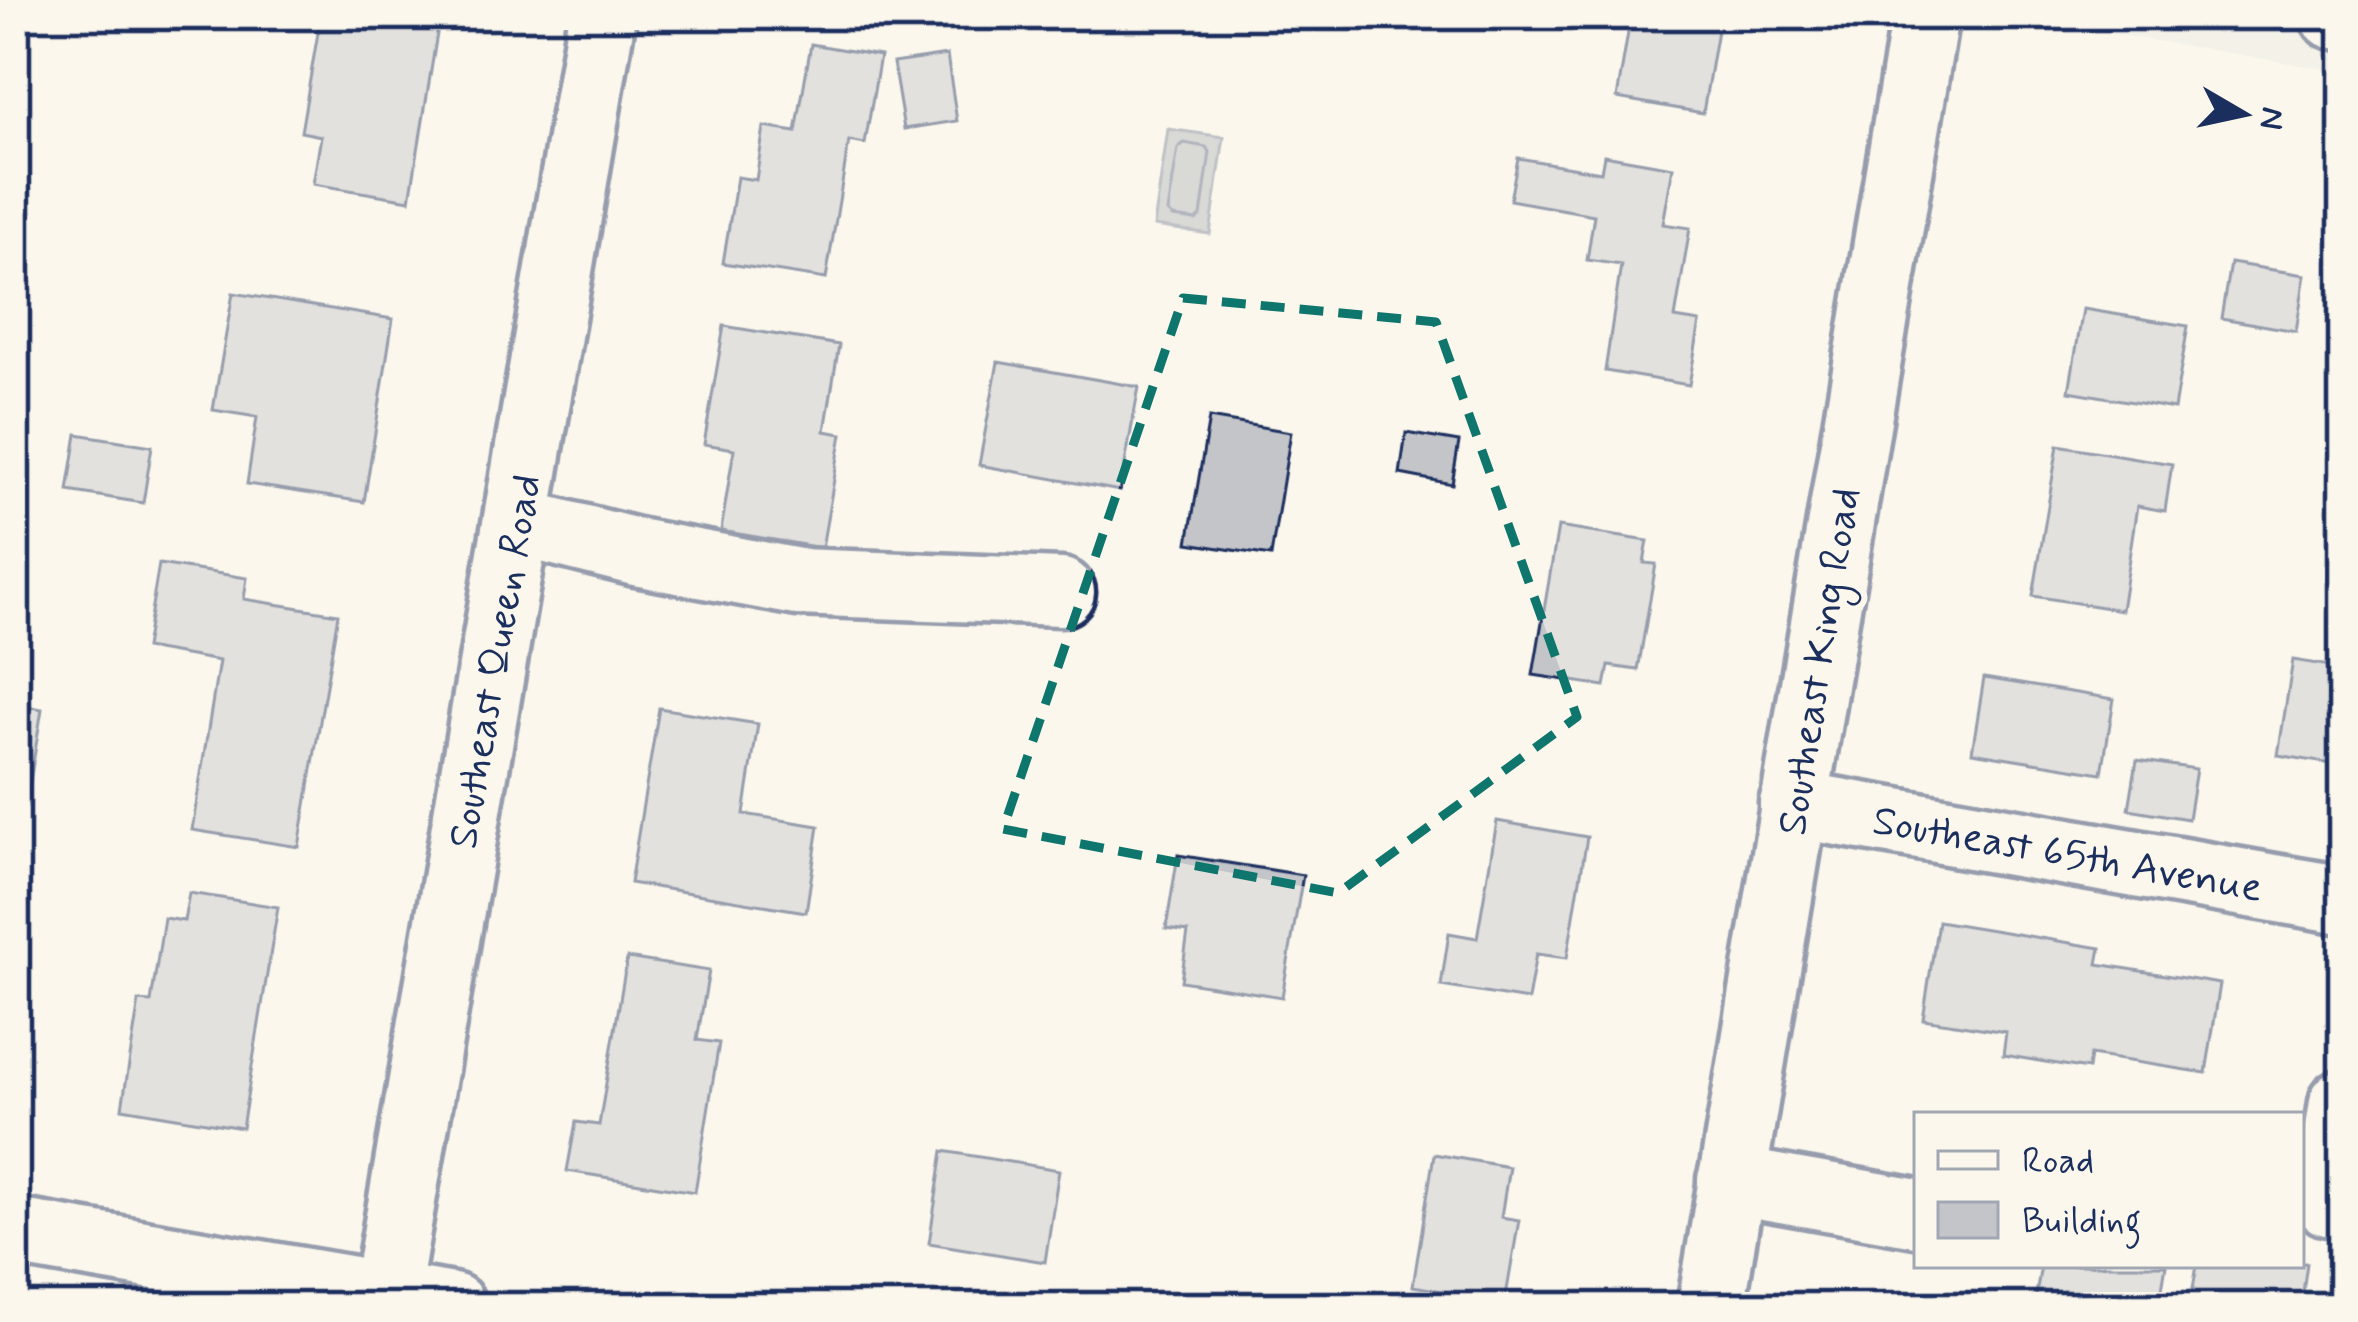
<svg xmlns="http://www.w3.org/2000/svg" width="2358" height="1322" viewBox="0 0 2358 1322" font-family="Mynerve,sans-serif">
	<rect width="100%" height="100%" fill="#fbf7ec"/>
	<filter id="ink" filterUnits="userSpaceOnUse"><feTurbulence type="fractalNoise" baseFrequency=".00833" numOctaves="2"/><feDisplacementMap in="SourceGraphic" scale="24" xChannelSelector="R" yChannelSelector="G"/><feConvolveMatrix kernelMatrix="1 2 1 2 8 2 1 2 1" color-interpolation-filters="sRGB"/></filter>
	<g filter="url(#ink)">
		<!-- built -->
		<polygon fill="#eae8e2" points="2343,15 2343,72 2006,16 2006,15"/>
		<!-- water -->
		<polygon fill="#afb3bb" stroke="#747e96" stroke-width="3" points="1168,129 1224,137 1210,234 1154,226"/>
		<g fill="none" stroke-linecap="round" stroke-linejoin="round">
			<!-- shore -->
			<polygon stroke="#566483" stroke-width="3" points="1184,143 1206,147 1210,152 1201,216 1196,220 1173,217 1168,212 1178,148"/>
		</g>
		<!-- building -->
		<g fill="#c3c5c9" stroke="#1b2f5e" stroke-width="3">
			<polygon points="321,15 440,15 410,200 313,184 321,136 301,132"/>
			<polygon points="1631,15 1751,15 1749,28 1718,24 1703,113 1617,98"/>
			<polygon points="811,44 880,56 865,144 849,141 826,279 723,263 737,177 756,180 764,127 796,132"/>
			<polygon points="947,55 957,121 904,129 893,63"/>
			<polygon points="1604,155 1673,167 1663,224 1690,228 1675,318 1700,322 1689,385 1605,371 1621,265 1587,260 1594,215 1510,200 1518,158 1601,172"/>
			<polygon points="2230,263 2305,275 2296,331 2221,318"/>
			<polygon points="233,293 393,319 364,502 247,484 257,417 213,410"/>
			<polygon points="2083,309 2188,326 2174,409 2069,391"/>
			<polygon points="724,326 839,345 825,431 842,434 822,548 721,531 734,449 704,444"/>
			<polygon points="998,362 1139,387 1120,491 979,465"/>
			<polygon points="1209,418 1291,432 1271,556 1188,543"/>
			<polygon points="1406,433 1459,442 1452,484 1400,474"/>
			<polygon points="77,434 152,446 143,503 68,491"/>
			<polygon points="2058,445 2172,464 2165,511 2137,506 2121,610 2033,596"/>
			<polygon points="1558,527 1648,541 1644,563 1656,564 1638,670 1609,666 1605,686 1533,675"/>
			<polygon points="159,564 247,578 244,599 338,614 299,847 192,830 219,661 145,648"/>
			<polygon points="2293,660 2343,668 2343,766 2278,755"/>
			<polygon points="1984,678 2114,699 2102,773 1972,752"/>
			<polygon points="15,704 42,709 26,806 15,804"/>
			<polygon points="659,708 758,724 744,814 819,826 806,912 630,883"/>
			<polygon points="2137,760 2196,769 2188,819 2129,809"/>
			<polygon points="1497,821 1587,837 1567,958 1536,954 1528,1000 1441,986 1449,933 1477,938"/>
			<polygon points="1178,855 1303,875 1282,997 1181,981 1188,932 1166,929"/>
			<polygon points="189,893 278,907 242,1128 122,1108 139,1001 151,1002 164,918 184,921"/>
			<polygon points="1938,921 2101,948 2098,964 2220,984 2206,1073 2090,1055 2088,1069 2003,1055 2006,1032 1923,1019"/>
			<polygon points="627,958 709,971 697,1040 719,1043 695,1192 567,1171 576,1122 599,1125"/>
			<polygon points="943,1151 1059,1170 1045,1262 929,1243"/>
			<polygon points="1434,1154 1509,1167 1501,1217 1519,1220 1505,1302 1413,1286"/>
			<polygon points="2307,1263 2301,1307 2190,1307 2197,1265"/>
			<polygon points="2041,1265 2166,1265 2159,1307 2034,1307"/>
		</g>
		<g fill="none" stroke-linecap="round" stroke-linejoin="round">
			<defs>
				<g id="minor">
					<polyline points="2334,15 2343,16"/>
					<polyline points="517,522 636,552 798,582 1061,592"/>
					<polyline points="1793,804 2343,900"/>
					<polyline points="1731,1180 1917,1213"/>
					<polyline points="2328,1202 2343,1103"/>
					<polyline points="15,1232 452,1307"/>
					<polyline points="384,1307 602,15"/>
				</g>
				<polyline id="major" points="1711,1307 1925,15"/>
			</defs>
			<!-- minor casing -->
			<use href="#minor" stroke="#1b2f5e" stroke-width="75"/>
			<!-- major casing -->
			<use href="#major" stroke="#1b2f5e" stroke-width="75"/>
			<!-- minor -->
			<use href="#minor" stroke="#fbf7ec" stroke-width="66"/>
			<!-- major -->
			<use href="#major" stroke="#fbf7ec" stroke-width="66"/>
		</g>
	</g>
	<!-- marked area -->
	<path d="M0 0H2358V1322H0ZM 1183,298 L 1436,322 L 1577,717 L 1338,893 L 1003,829 Z" fill="#fbf7ec" fill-opacity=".55" fill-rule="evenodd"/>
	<path fill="none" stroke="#0f766e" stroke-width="9" stroke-dasharray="24 15" stroke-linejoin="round" d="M 1183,298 L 1436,322 L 1577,717 L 1338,893 L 1003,829 Z"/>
	<g text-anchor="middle" stroke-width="12" stroke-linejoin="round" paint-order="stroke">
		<!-- street labels -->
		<g font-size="42" fill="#1b2f5e" stroke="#fbf7ec">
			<text transform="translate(493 661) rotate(-80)" y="15">Southeast Queen Road</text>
			<text transform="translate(1817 661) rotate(-81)" y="15">Southeast King Road</text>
			<text transform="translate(2068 852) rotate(10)" y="15">Southeast 65th Avenue</text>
		</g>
	</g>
	<!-- margin -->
	<rect width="2358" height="1322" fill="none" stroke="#fbf7ec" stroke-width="60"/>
	<rect x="30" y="30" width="2298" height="1262" fill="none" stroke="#1b2f5e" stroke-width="4.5" filter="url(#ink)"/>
	<!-- legend -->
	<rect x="1914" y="1112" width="390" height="156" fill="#fbf7ec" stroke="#a1a7b3" stroke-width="3"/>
	<rect x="1938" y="1151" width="60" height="18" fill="#fbf7ec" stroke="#a1a7b3" stroke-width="3"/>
	<text x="2022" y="1172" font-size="36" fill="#1b2f5e">Road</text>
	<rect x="1938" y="1202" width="60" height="36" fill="#c3c5c9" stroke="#a1a7b3" stroke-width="3"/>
	<text x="2022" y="1232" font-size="36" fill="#1b2f5e">Building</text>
	<!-- north arrow -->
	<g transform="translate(2244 114) rotate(99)" stroke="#fbf7ec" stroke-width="9" paint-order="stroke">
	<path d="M0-9L21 45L0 30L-21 45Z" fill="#1b2f5e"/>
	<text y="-18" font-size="33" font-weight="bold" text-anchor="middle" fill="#1b2f5e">N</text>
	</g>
</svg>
